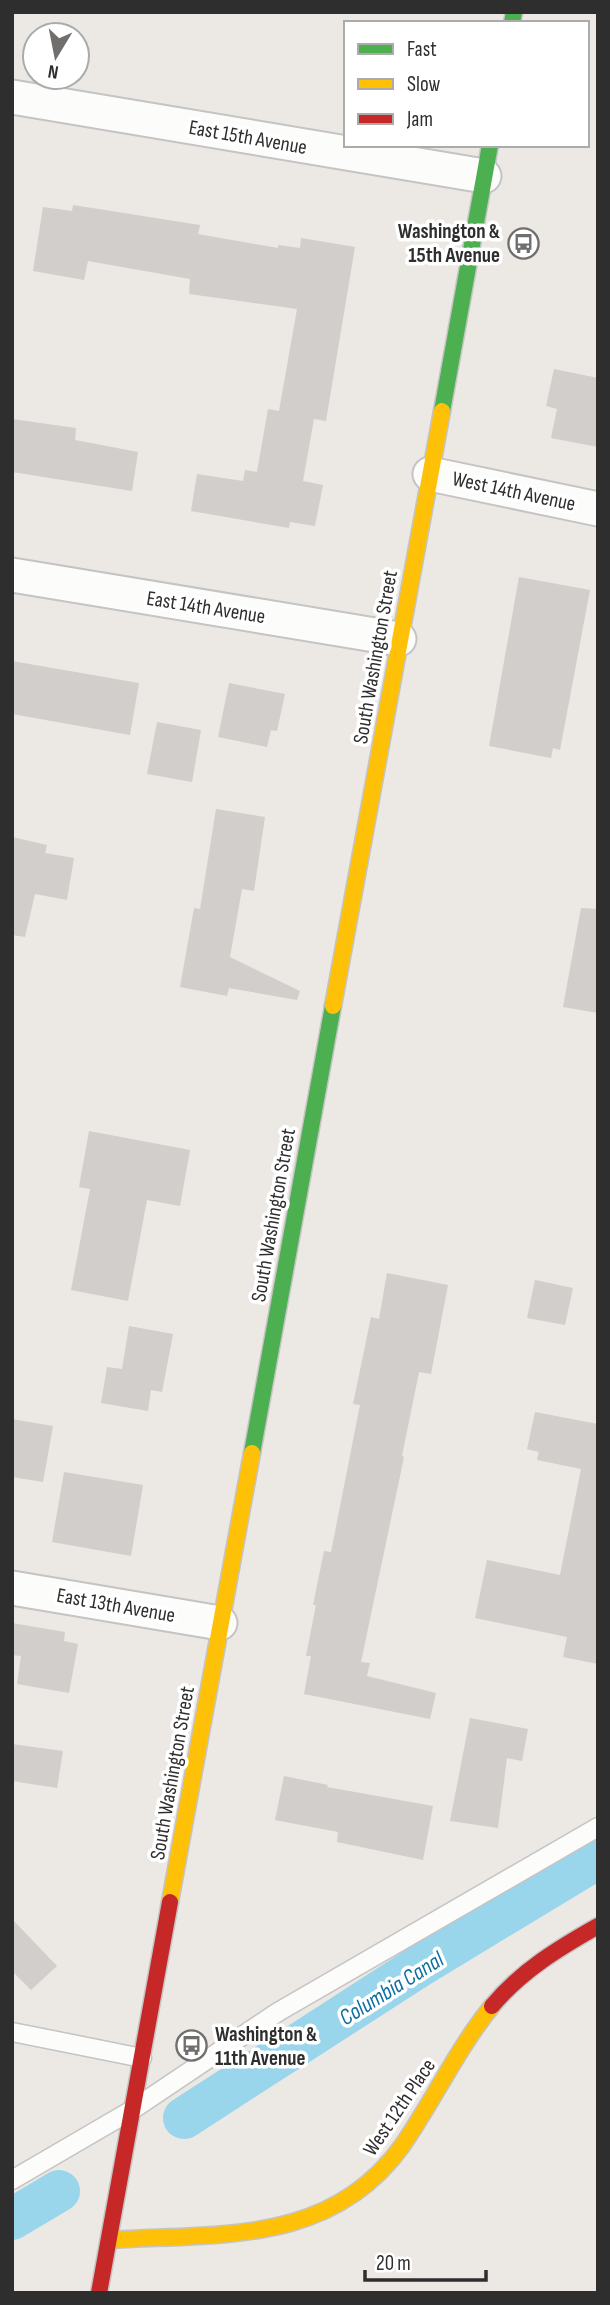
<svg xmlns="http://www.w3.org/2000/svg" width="610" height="2305" viewBox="0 0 610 2305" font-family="'Sofia Sans Condensed',sans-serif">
	<rect width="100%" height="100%" fill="#ece8e4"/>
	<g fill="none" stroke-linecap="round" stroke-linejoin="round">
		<!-- canal -->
		<g stroke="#99d6ec" stroke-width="42">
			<polyline points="184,2118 418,1967 598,1858"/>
			<polyline points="12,2219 59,2191"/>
		</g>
	</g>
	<!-- building -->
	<g fill="#d1cecb">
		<polygon points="73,205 200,225 198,234 278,248 278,245 300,248 301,238 355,247 326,421 314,419 303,481 323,485 315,526 290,522 289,528 191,511 197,474 243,481 245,470 257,472 268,409 279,411 297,309 189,294 190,279 88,261 84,280 33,271 43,207 72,211"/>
		<polygon points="554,369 598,378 598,447 551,438 557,409 546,406"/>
		<polygon points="12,419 76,428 75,440 138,452 132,491 12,472"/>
		<polygon points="519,577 590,590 560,750 553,748 551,758 489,746"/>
		<polygon points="12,661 139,683 130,735 12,714"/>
		<polygon points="229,683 285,694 277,731 271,730 267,747 218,737"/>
		<polygon points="157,722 201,730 192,782 147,774"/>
		<polygon points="216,809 265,817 254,891 242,889 230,957 300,991 297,1000 229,988 227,996 180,987 194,908 200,909"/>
		<polygon points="12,837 47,845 45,853 74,858 67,900 35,894 25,937 12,935"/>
		<polygon points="581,908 598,909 598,1013 563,1007"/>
		<polygon points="89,1131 190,1150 180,1206 147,1200 128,1301 71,1290 90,1189 79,1187"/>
		<polygon points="387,1273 448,1285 431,1374 419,1372 402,1456 404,1457 361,1662 370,1663 367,1676 436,1693 430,1719 304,1694 311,1656 306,1656 316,1605 313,1605 324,1551 331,1552 360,1405 353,1404 371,1317 379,1319"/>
		<polygon points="535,1280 573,1288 565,1325 527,1318"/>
		<polygon points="129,1326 173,1334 162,1392 151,1390 148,1411 101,1403 107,1367 122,1369"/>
		<polygon points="535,1412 598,1424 598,1664 563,1657 567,1637 475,1618 487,1560 560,1575 581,1469 537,1460 539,1452 527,1449"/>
		<polygon points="12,1419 53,1426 43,1482 12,1477"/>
		<polygon points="64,1472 143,1485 131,1556 52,1542"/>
		<polygon points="12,1623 65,1632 64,1641 78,1644 69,1693 17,1684 21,1656 12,1655"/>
		<polygon points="470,1718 528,1729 522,1761 507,1758 498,1828 450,1821"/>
		<polygon points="12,1744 63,1751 57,1788 12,1781"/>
		<polygon points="284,1776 328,1785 327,1787 433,1806 423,1860 337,1842 338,1832 275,1820"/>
		<polygon points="12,1919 57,1966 31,1990 12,1971"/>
	</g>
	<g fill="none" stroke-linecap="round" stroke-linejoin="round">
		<defs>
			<g id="lane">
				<polyline points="12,2032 142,2058"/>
				<polyline points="12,2180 132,2110 278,2012 598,1827"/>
			</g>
			<g id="street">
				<polyline points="12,97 484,176"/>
				<polyline points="430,474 598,509"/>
				<polyline points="12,575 399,639"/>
				<polyline points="12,1588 220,1623"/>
			</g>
			<g id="fast">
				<polyline points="512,23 514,12"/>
				<polyline points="442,411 490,145"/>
				<polyline points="252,1453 333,1006"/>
			</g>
			<g id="slow">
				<polyline points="333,1006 442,411"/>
				<polyline points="170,1902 252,1453"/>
				<path d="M 109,2240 C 218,2233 330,2246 402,2146 C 434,2100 457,2049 492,2006"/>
			</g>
			<g id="jam">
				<path d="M 492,2006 C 521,1971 559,1948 598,1926"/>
				<polyline points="99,2293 170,1902"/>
			</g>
		</defs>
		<!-- lane casing -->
		<use href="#lane" stroke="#c5c4c5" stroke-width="21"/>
		<!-- street casing -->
		<use href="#street" stroke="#c5c4c5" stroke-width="37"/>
		<!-- fast casing -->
		<use href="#fast" stroke="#c5c4c5" stroke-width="19"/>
		<!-- slow casing -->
		<use href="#slow" stroke="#c5c4c5" stroke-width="19"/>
		<!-- jam casing -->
		<use href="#jam" stroke="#c5c4c5" stroke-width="19"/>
		<!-- lane -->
		<use href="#lane" stroke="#fcfcfb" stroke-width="18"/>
		<!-- street -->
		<use href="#street" stroke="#fcfcfb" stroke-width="33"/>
		<!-- fast -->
		<use href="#fast" stroke="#4caf50" stroke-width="16"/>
		<!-- slow -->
		<use href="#slow" stroke="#ffc107" stroke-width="16"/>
		<!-- jam -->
		<use href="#jam" stroke="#c62828" stroke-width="16"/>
	</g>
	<!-- icons -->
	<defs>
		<symbol id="bus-ring" viewBox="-11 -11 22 22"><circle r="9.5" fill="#fff" stroke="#706f6e" stroke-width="1.5"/><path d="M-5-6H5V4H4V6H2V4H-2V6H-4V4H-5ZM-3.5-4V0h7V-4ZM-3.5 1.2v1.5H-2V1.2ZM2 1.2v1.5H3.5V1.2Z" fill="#706f6e"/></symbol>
	</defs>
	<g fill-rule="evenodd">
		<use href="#bus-ring" x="506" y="226" width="35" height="35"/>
		<use href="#bus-ring" x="174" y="2028" width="35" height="35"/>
	</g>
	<g text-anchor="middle" stroke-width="7" stroke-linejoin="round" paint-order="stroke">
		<!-- street labels -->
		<g font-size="21" fill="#2e2e2e" stroke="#fff">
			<text transform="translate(248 137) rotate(10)" y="7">East 15th Avenue</text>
			<text transform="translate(514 491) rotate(12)" y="7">West 14th Avenue</text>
			<text transform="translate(206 607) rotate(9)" y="7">East 14th Avenue</text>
			<text transform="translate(375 657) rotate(-80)" y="7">South Washington Street</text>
			<text transform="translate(273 1215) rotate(-80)" y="7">South Washington Street</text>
			<text transform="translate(116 1605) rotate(10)" y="7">East 13th Avenue</text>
			<text transform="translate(172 1773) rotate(-80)" y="7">South Washington Street</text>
			<text transform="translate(399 2107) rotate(-56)" y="7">West 12th Place</text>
		</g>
		<!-- poi labels -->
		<g font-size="21" font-weight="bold" fill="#2e2e2e" stroke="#fff" text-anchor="end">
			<text x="500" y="238">Washington &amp;<tspan x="500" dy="24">15th Avenue</tspan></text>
			<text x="215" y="2041" text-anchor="start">Washington &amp;<tspan x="215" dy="24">11th Avenue</tspan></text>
		</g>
		<!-- water labels -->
		<g font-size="23" font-style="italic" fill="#0d6fa3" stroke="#fff">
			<text transform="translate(391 1988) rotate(-32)" y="8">Columbia Canal</text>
		</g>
	</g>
	<!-- border -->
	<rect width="610" height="2305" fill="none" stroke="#2e2e2e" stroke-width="28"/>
	<!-- legend -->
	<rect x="344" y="21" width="245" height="126" fill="#ffffff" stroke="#ababab" stroke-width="2"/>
	<rect x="358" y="44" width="35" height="10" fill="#4caf50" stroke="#ababab" stroke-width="2"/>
	<text x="407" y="56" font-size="21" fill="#2e2e2e">Fast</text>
	<rect x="358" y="79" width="35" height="10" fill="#ffc107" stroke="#ababab" stroke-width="2"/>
	<text x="407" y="91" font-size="21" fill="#2e2e2e">Slow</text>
	<rect x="358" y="114" width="35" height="10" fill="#c62828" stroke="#ababab" stroke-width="2"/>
	<text x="407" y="126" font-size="21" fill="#2e2e2e">Jam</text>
	<!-- north arrow -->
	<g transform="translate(56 56) rotate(190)"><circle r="33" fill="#ffffff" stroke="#ababab" stroke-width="2"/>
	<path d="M0-5L12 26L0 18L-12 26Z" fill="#706f6e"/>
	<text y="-10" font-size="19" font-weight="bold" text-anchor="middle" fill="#2e2e2e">N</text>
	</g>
	<!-- scale -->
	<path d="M365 2270v10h121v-10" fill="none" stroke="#2e2e2e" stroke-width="3.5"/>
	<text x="376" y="2270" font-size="21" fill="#2e2e2e" stroke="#ffffff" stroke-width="5" paint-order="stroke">20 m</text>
</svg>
